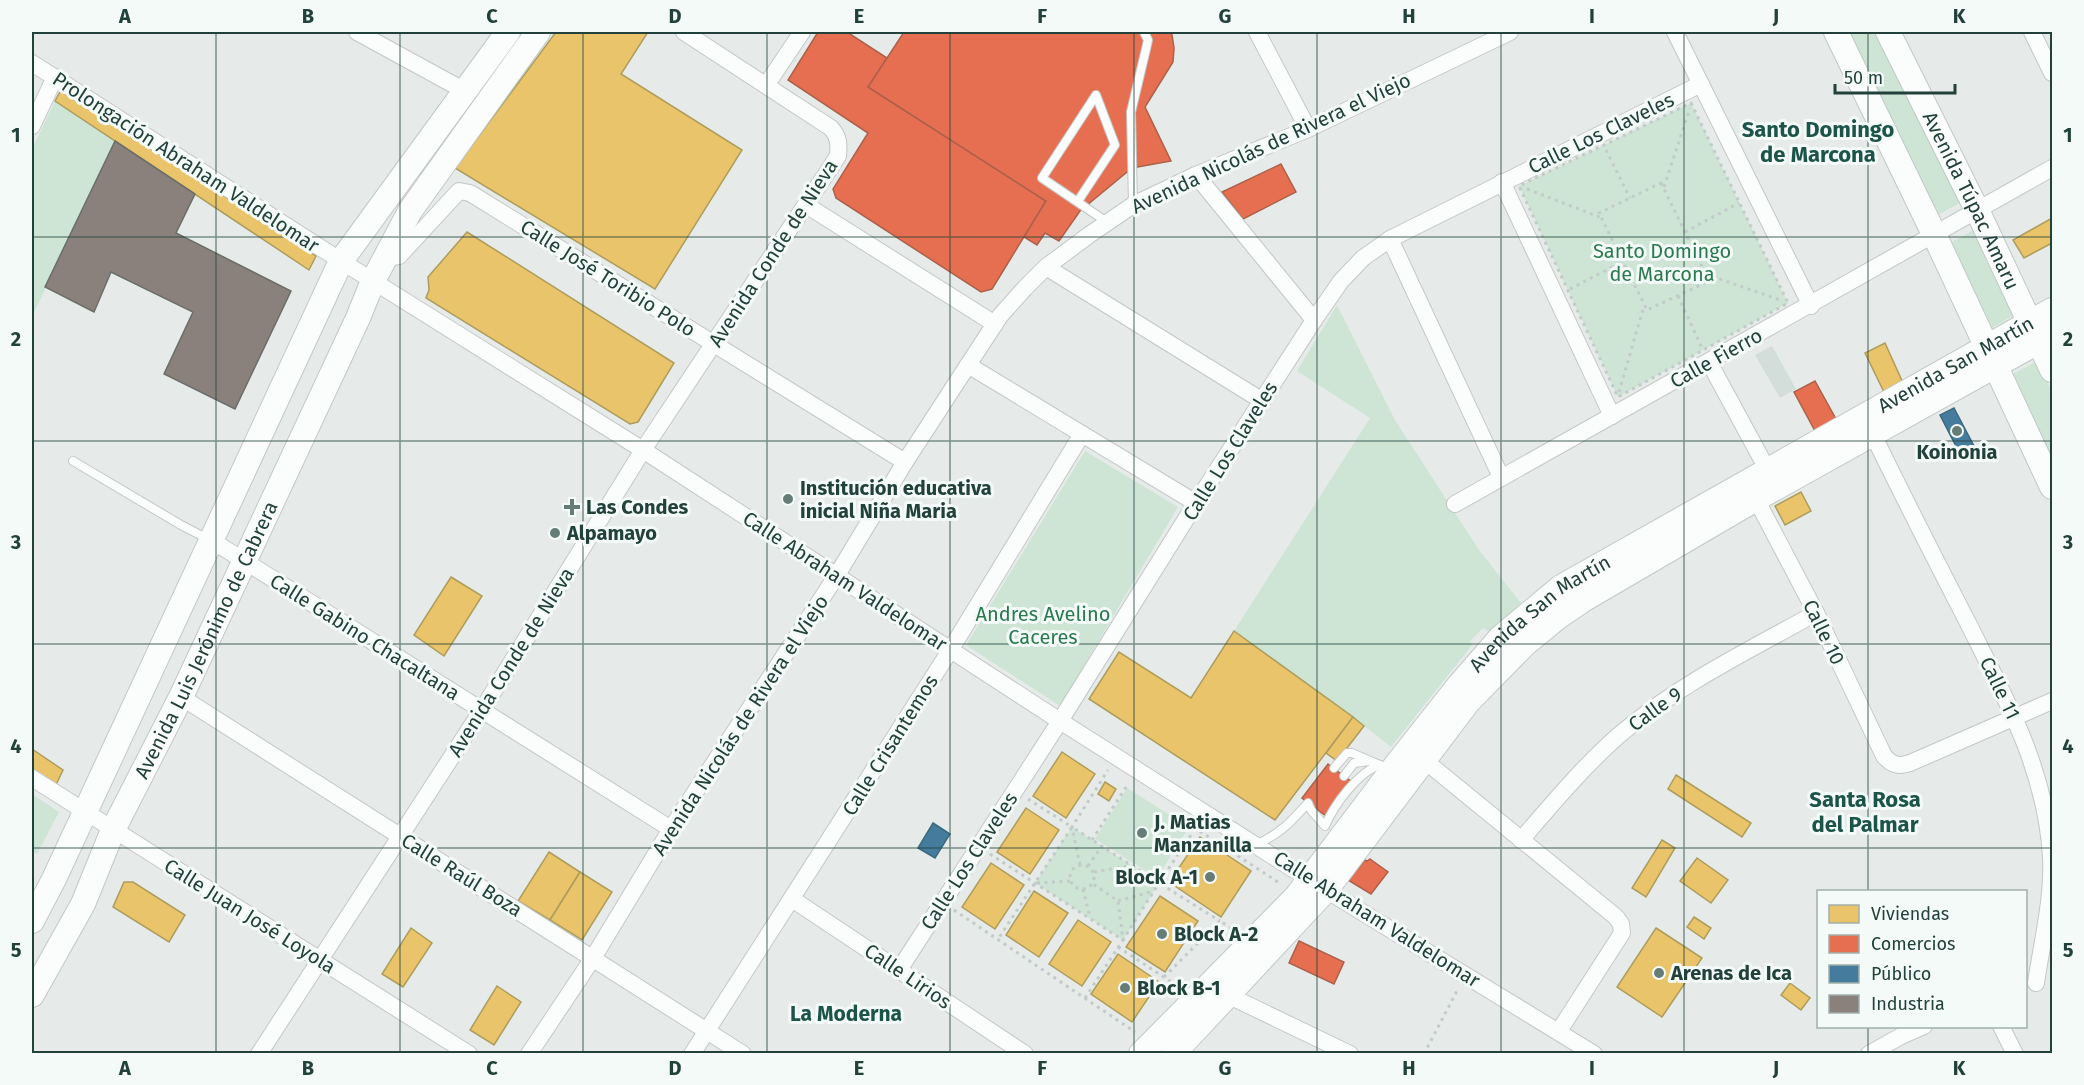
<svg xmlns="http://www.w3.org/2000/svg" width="2084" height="1085" viewBox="0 0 2084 1085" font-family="'Fira Sans',sans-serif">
	<rect width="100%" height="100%" fill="#e6ebe9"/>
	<!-- built -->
	<polygon fill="#d3ddd9" points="1772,346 1796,389 1780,398 1755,355"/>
	<!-- green -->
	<g fill="#cee5d6">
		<polygon points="1844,32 1880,32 1962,202 1934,217"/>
		<polygon points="55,101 115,141 32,317 32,149"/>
		<polygon points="1691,103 1788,303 1618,397 1519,186"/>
		<polygon points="1974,230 2014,315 1989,330 1948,244"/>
		<polygon points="1337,305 1395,420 1479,550 1521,603 1489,632 1483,628 1470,641 1472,645 1391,747 1353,717 1234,631 1370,418 1297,371"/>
		<polygon points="2038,361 2052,392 2052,471 2007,377"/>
		<polygon points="1085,451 1178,507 1060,706 966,645"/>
		<polygon points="1127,788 1189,827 1157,878 1095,839"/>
		<polygon points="32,794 59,812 37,854 32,851"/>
		<polygon points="1072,827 1159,883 1123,940 1035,883"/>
	</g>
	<!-- homes -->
	<g fill="#e9c46a" stroke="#ad9d5c" stroke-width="1.5">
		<polygon points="556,32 648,32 621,74 742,150 655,289 455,168"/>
		<polygon points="61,90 316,256 309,270 55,101"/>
		<polygon points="2052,218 2052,243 2024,258 2013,240"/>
		<polygon points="467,232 674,363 638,422 630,424 426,298 429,290 428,277"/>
		<polygon points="1885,343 1903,383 1884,392 1865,353"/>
		<polygon points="1801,492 1811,511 1785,525 1775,506"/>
		<polygon points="451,577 482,596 444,656 414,635"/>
		<polygon points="1234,631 1353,717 1275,820 1089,699 1119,652 1191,698"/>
		<polygon points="1353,717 1364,726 1337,761 1326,753"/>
		<polygon points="32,749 63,770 56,785 32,769"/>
		<polygon points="1062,752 1095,774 1066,818 1033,796"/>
		<polygon points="1676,775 1751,823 1742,837 1668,789"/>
		<polygon points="1105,782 1116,789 1109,801 1098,794"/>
		<polygon points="1026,808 1059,830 1030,874 997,852"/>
		<polygon points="1200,837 1251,871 1221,917 1169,882"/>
		<polygon points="1662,840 1675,848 1646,897 1632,888"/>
		<polygon points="549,852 580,872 550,920 518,901"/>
		<polygon points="1697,858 1728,880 1711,903 1680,881"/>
		<polygon points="991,863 1024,885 995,929 962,907"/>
		<polygon points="580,872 612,892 582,940 550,920"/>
		<polygon points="124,882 133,882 185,915 169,942 113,907"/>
		<polygon points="1034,891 1068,913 1039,957 1006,935"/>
		<polygon points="1160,896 1198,921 1165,972 1126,947"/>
		<polygon points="1694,917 1711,928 1704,939 1687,927"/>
		<polygon points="1078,920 1111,942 1082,986 1049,964"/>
		<polygon points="411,928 432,943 403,987 382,974"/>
		<polygon points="1656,928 1702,958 1662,1017 1617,987"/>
		<polygon points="1118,954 1159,982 1132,1022 1091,994"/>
		<polygon points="1790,983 1810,998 1801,1010 1781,995"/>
		<polygon points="497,986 521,1002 494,1045 470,1030"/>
	</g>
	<!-- shops -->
	<g fill="#e76f51" stroke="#ac614a" stroke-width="1.5">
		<polygon points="818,32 847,32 887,58 868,87 1046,201 992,289 981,292 836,198 833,189 868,133 788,80"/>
		<polygon points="904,32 1168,32 1172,35 1174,48 1173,62 1145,107 1171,161 1132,168 1080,211 1059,241 1045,233 1037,245 1024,237 1046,201 868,87"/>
		<polygon points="1281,164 1296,192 1243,219 1222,192"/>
		<polygon points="1815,381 1836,419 1815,431 1794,392"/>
		<polygon points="1328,764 1352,782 1326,816 1302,798"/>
		<polygon points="1370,859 1388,872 1371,894 1348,880 1365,860 1367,861"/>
		<polygon points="1299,941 1344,962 1334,984 1289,963"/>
	</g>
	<!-- public -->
	<g fill="#457b9d" stroke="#3a6a7f" stroke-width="1.5">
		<polygon points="1954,408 1974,446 1960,454 1940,415"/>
		<polygon points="933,823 950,834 935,858 918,848"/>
	</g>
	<!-- industry -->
	<polygon fill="#8a817c" stroke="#6a6e68" stroke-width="1.5" points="115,141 195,194 176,233 291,291 235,409 164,374 193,312 111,272 94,312 45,287"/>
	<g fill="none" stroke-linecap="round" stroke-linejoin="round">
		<defs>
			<g id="lane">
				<polyline points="1078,201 1115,145 1096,95 1042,178 1107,222"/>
				<polyline points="1133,205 1131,112 1146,49 1148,40 1144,32"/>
				<polyline points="73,461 181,525 210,540"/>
				<polyline points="1334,768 1347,753 1352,753 1370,761"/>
				<polyline points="1344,776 1354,763 1370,761 1380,765"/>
				<path d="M 1255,845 C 1280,834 1290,823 1308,803 L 1311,810 L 1325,826 C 1334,805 1358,772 1380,765"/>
			</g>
			<g id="street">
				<polyline points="357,32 465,91"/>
				<polyline points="1257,32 1308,129"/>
				<polyline points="1675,32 1811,306"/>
				<polyline points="2032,32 2052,73"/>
				<polyline points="32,63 349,266 643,450 1060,721 1326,890 1594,1054"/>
				<polyline points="767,84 802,32"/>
				<polyline points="32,126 55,77"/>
				<polyline points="1196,175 1314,320"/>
				<polyline points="1502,182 1612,416"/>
				<polyline points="806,205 995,324"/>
				<polyline points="1390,239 1501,477"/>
				<polyline points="385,258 399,256 459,191 470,193 905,462"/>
				<polyline points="1046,267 1261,400"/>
				<polyline points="1709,362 1767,469"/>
				<polyline points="968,365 1196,503"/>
				<path d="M 1868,424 C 1900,491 1934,557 1968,623 C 2006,699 2046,770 2051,857 C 2053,899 2042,942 2036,983"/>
				<path d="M 1756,499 L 1816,613 L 1884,756 C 1892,765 1899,767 1910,763 L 2052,701"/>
				<polyline points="1455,504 2052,168"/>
				<polyline points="211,540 671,829"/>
				<polyline points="181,697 743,1054"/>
				<polyline points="1424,760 1616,917 1621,924 1622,933 1559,1031"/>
				<polyline points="32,778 469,1054"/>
				<path d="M 1521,840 C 1552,804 1583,767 1618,736 C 1677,685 1748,651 1816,613"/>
				<polyline points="792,899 1025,1054"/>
				<polyline points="899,970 1060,721 1196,503 1314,320 1341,281 1363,258 1390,239 1701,84"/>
				<polyline points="1219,991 1350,1054"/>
				<polyline points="2001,1026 2015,1054"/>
				<path d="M 259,1054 L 482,710 L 643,450 L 838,156 C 839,144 839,137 831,128 L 684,32"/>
				<polyline points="529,1054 593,958 671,829 837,575 905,462 968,365 1000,316 1025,288 1046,267 1089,235 1133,205 1196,175 1308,129 1510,32"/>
				<polyline points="692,1054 951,649 1082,434"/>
				<polyline points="1869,1054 1901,1036 1924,1026"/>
			</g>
			<g id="secondary">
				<polyline points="1836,32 1934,234 2052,487"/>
				<path id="s1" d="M 1888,32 L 1977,210 L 2052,370"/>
				<polyline points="32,921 54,879 341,261 508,32"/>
				<path id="s2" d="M 32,995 L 83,904 L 113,830 L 181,697 L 358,318 L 373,281 L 410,211 L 538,32"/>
				<path id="s3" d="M 1141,1054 L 1296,897 L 1396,765 L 1460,684 L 1500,638 L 1561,587 L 2052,310"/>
				<polyline points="1173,1054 1326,890 1468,702 1524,645 1558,617 1583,600 1756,499 2052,334"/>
			</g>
		</defs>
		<!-- lane casing -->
		<use href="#lane" stroke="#c3c8c6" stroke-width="10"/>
		<!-- street casing -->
		<use href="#street" stroke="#c3c8c6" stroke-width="18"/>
		<!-- secondary casing -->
		<use href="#secondary" stroke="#c1c9c6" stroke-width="26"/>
		<!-- path -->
		<g stroke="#c2cbc9" stroke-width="3" stroke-dasharray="3 4.5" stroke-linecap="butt">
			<polygon points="1691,103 1788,303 1618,397 1519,186"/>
			<polyline points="1606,150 1630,198"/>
			<polygon points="1661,183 1709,281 1647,310 1599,213"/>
			<polyline points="1664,187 1690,108"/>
			<polyline points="1527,189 1602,218"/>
			<polyline points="1685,232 1739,203"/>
			<polyline points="1705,274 1783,301"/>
			<polyline points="1570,289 1622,262"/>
			<polyline points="1678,296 1702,348"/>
			<polyline points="1619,392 1644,306"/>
			<polyline points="1028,799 1072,827"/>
			<polyline points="1181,819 1281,884"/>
			<polyline points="1195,829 1159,883 1220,921"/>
			<polyline points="1092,840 1128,784"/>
			<polyline points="990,854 1123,940 1159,883 1072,827 998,939"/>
			<circle cx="1082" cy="877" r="12"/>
			<polyline points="1080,865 1072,827 1108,770"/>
			<polyline points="1088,866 1102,846"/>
			<polyline points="1094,872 1130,866"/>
			<polyline points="1037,883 1071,881"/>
			<polyline points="1083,889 1090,917"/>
			<polyline points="1118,901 1154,891"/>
			<polyline points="954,910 1135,1032"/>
			<polyline points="1118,947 1179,987"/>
			<polyline points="1164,977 1220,921 1236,931"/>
			<polyline points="1085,998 1123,940 1118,901 1093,884"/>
			<polyline points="1424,1054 1458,989"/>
		</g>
		<!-- lane -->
		<use href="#lane" stroke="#fbfcfc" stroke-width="8"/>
		<!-- street -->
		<use href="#street" stroke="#fbfcfc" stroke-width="16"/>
		<!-- secondary -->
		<use href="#secondary" stroke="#fbfcfc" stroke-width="24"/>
	</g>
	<!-- grid -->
	<path fill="none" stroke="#21413a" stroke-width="1.5" stroke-opacity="0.55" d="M 216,32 L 216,1054M 400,32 L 400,1054M 583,32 L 583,1054M 767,32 L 767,1054M 950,32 L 950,1054M 1134,32 L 1134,1054M 1317,32 L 1317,1054M 1501,32 L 1501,1054M 1684,32 L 1684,1054M 1868,32 L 1868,892M 32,237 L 2052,237M 32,441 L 2052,441M 32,644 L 2052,644M 32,848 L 2052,848M 1868,1026 L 1868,1054"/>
	<!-- markers -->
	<g fill="#667c77" stroke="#f4faf7" stroke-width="2">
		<circle cx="1957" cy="431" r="6"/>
		<circle cx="788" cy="499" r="6"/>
		<path d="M569 498h6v6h6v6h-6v6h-6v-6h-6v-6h6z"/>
		<circle cx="555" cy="533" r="6"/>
		<circle cx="1142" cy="833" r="6"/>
		<circle cx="1210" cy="877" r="6"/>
		<circle cx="1162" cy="934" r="6"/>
		<circle cx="1659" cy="973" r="6"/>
		<circle cx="1125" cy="988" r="6"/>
	</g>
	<g text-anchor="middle" stroke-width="6" stroke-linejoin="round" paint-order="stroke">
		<!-- street labels -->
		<g font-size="20" fill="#21413a" stroke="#f4faf7">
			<text transform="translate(1601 133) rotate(-26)" y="7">Calle Los Claveles</text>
			<text transform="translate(1271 143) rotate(-25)" y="7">Avenida Nicolás de Rivera el Viejo</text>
			<text transform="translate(186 162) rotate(33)" y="7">Prolongación Abraham Valdelomar</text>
			<text dy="7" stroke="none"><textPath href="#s1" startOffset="188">Avenida Túpac Amaru</textPath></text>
			<text transform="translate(773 253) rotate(-57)" y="7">Avenida Conde de Nieva</text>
			<text transform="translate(608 278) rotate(32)" y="7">Calle José Toribio Polo</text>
			<text transform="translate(1716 358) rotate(-29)" y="7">Calle Fierro</text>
			<text dy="7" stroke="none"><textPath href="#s3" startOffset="1083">Avenida San Martín</textPath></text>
			<text transform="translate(1230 451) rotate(-58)" y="7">Calle Los Claveles</text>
			<text transform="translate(845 581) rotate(33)" y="7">Calle Abraham Valdelomar</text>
			<text dy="7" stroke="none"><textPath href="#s3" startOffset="597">Avenida San Martín</textPath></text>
			<text transform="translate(1824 632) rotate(64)" y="7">Calle 10</text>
			<text transform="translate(365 637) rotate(32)" y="7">Calle Gabino Chacaltana</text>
			<text dy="7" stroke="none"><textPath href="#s2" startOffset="396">Avenida Luis Jerónimo de Cabrera</textPath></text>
			<text transform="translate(511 662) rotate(-58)" y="7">Avenida Conde de Nieva</text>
			<text transform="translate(2000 688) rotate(64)" y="7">Calle 11</text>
			<text transform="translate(1655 709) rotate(-36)" y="7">Calle 9</text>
			<text transform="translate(740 725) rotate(-57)" y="7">Avenida Nicolás de Rivera el Viejo</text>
			<text transform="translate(890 745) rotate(-58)" y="7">Calle Crisantemos</text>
			<text transform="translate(969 861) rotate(-57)" y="7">Calle Los Claveles</text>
			<text transform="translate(462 875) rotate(32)" y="7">Calle Raúl Boza</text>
			<text transform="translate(250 916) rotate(32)" y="7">Calle Juan José Loyola</text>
			<text transform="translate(1377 919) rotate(32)" y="7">Calle Abraham Valdelomar</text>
			<text transform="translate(908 976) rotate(34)" y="7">Calle Lirios</text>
		</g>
		<!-- park labels -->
		<g font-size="20" fill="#297a4e" stroke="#f4faf7">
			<text x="1662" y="258">Santo Domingo<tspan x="1662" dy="23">de Marcona</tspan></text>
			<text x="1043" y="621">Andres Avelino<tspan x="1043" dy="23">Caceres</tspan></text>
		</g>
		<!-- poi labels -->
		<g font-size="20" font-weight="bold" fill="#21413a" stroke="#f4faf7" text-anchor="start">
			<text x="1957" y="459" text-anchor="middle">Koinonia</text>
			<text x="800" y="495">Institución educativa<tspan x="800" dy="23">inicial Niña Maria</tspan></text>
			<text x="586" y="514">Las Condes</text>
			<text x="567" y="540">Alpamayo</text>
			<text x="1154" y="829">J. Matias<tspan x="1154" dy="23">Manzanilla</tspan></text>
			<text x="1198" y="884" text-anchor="end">Block A-1</text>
			<text x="1174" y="941">Block A-2</text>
			<text x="1671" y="980">Arenas de Ica</text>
			<text x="1137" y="995">Block B-1</text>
		</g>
		<!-- neighbourhood labels -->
		<g font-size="21" font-weight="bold" fill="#1c544a" stroke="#f4faf7">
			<text x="846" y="1021">La Moderna</text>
		</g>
		<!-- quarter labels -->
		<g font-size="22" font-weight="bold" fill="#1c544a" stroke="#f4faf7">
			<text x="1818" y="137">Santo Domingo<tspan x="1818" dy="25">de Marcona</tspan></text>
			<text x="1865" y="807">Santa Rosa<tspan x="1865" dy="25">del Palmar</tspan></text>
		</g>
	</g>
	<!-- border -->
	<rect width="2084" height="1085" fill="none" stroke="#f4faf7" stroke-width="66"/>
	<!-- legend -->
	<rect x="1817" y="890" width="210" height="138" fill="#f4faf7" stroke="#a0b0ab" stroke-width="1.5"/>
	<rect x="1829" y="905" width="30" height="18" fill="#e9c46a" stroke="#a0b0ab" stroke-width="1.5"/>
	<text x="1871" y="920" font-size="18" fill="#21413a">Viviendas</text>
	<rect x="1829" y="935" width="30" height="18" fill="#e76f51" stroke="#a0b0ab" stroke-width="1.5"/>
	<text x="1871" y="950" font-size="18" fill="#21413a">Comercios</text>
	<rect x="1829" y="965" width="30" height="18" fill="#457b9d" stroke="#a0b0ab" stroke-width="1.5"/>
	<text x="1871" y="980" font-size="18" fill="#21413a">Público</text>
	<rect x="1829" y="995" width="30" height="18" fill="#8a817c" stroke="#a0b0ab" stroke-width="1.5"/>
	<text x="1871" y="1010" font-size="18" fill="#21413a">Industria</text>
	<!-- scale -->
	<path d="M1835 84v9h120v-9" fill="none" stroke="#21413a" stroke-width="3"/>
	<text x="1844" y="84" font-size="18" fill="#21413a" stroke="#f4faf7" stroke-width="4.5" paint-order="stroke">50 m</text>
	<rect x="33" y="33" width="2018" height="1019" fill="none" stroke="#21413a" stroke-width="2"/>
	<g font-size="20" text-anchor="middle" font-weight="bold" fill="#21413a">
		<text x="125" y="23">A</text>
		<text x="308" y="23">B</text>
		<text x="492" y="23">C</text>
		<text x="675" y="23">D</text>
		<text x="859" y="23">E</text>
		<text x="1042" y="23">F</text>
		<text x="1225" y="23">G</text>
		<text x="1409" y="23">H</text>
		<text x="1592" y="23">I</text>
		<text x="1776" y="23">J</text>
		<text x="1959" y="23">K</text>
		<text x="16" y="142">1</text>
		<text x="2068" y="142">1</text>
		<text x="16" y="346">2</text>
		<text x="2068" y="346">2</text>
		<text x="16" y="549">3</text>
		<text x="2068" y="549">3</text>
		<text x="16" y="753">4</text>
		<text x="2068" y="753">4</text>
		<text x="16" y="957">5</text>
		<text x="2068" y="957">5</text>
		<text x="125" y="1075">A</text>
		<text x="308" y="1075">B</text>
		<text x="492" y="1075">C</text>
		<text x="675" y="1075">D</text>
		<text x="859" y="1075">E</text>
		<text x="1042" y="1075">F</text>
		<text x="1225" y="1075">G</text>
		<text x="1409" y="1075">H</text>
		<text x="1592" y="1075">I</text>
		<text x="1776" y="1075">J</text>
		<text x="1959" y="1075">K</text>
	</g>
</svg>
